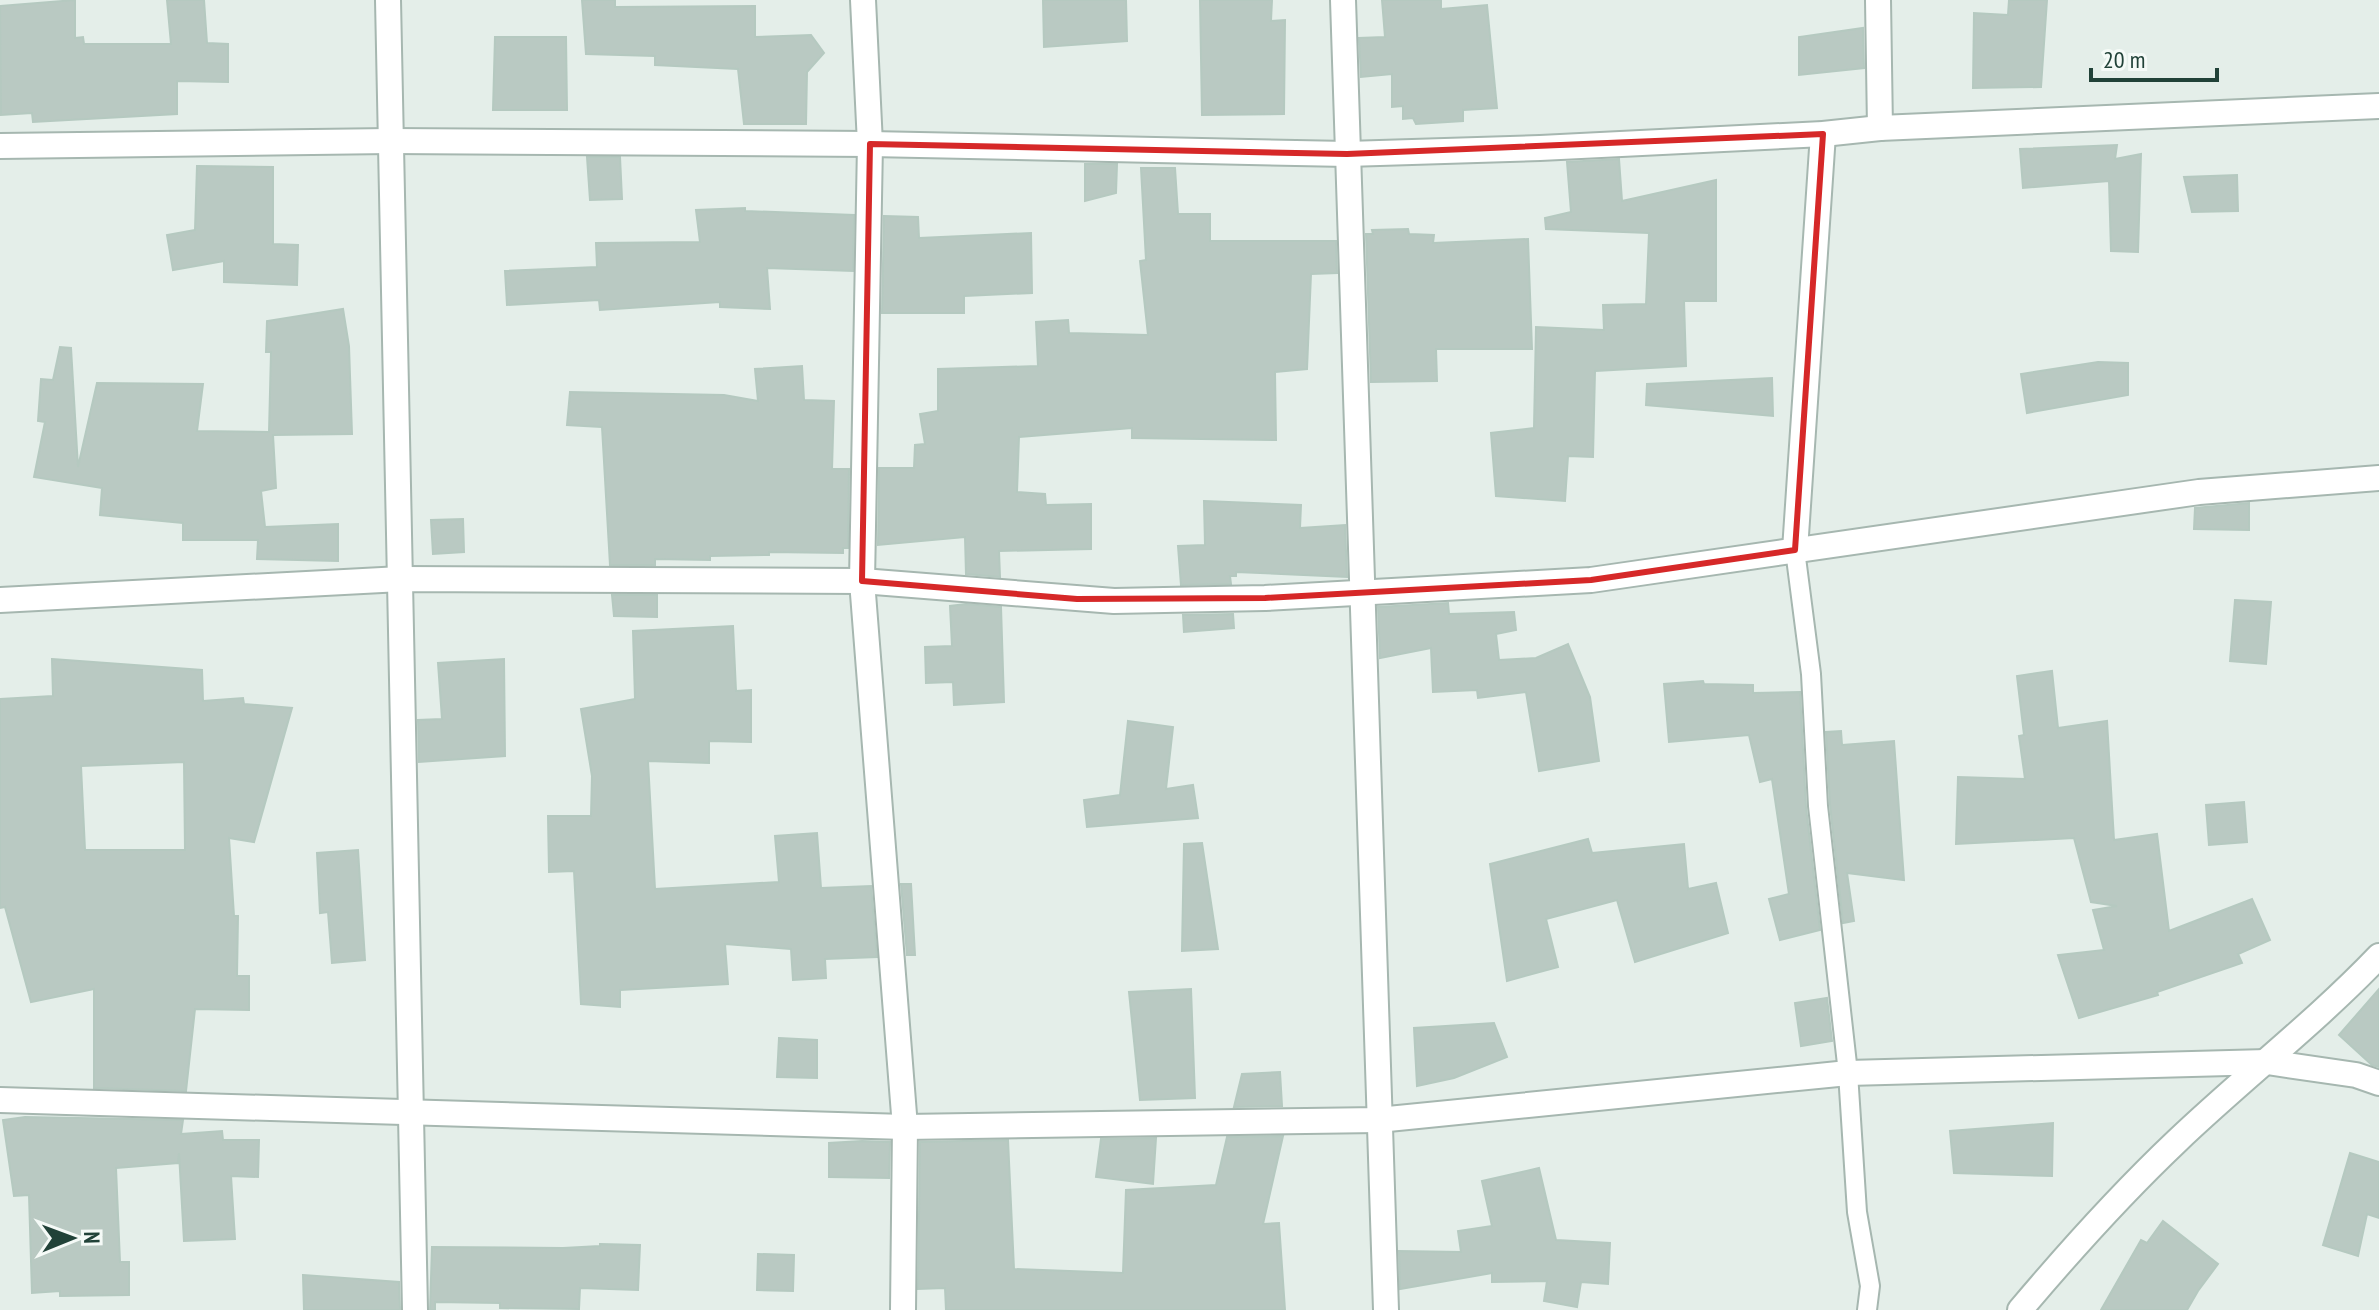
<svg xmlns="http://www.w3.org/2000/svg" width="2379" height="1310" viewBox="0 0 2379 1310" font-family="'PT Sans Narrow',sans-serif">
	<rect width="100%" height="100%" fill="#e4eee9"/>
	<!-- building -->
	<g fill="#b9c9c2" stroke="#b5c9c0" stroke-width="2" fill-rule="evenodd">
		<polygon points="75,0 75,38 83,37 84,44 171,44 167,0 204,0 207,43 228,44 228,82 177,81 177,114 33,122 32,113 1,115 0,6"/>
		<polygon points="582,0 615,0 615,7 755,6 755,37 811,35 824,53 807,72 806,124 744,124 738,69 655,65 655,56 586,54"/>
		<polygon points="1043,0 1126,0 1127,41 1044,47"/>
		<polygon points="1200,0 1272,0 1271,21 1285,20 1284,114 1202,115"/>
		<polygon points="1382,0 1441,0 1441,9 1487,5 1497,108 1463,110 1463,121 1416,124 1413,118 1403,119 1403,106 1392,107 1392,74 1361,77 1359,38 1385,37"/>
		<polygon points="2009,0 2047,0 2041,87 1973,88 1974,13 2008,15"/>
		<polygon points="1863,28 1864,68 1799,75 1799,37"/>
		<polygon points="495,37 566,37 567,110 493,110"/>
		<polygon points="2117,145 2115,159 2141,154 2138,252 2111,251 2109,181 2023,188 2020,149"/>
		<polygon points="587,157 620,157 622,199 590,200"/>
		<polygon points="1619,159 1622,201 1716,180 1716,301 1684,301 1686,366 1595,371 1593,457 1568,456 1565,501 1496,496 1491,433 1534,428 1536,327 1604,330 1603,305 1646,304 1649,233 1546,229 1545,218 1571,212 1567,162"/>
		<polygon points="1085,164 1117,164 1116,193 1085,201"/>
		<polygon points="197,166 273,167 273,244 298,245 297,285 224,282 224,261 173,270 167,235 195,230"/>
		<polygon points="1141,168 1175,168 1178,214 1210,214 1210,241 1336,241 1337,273 1311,274 1307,369 1275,372 1276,440 1132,438 1132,428 1019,437 1017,492 1045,494 1046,505 1091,504 1091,549 999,551 1000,577 966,574 965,537 878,545 879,468 914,468 915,445 925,444 920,414 938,411 938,369 1038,366 1036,322 1068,320 1069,333 1148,335 1140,261 1146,260"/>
		<polygon points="2237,175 2238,211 2192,212 2184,177"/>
		<polygon points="745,208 745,211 854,215 853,271 767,268 770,309 720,307 720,302 600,310 599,300 507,305 505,271 597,267 596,243 700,242 696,210"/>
		<polygon points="884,216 918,217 919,238 1031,233 1032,293 964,296 964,313 882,313"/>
		<polygon points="1408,229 1409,234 1434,235 1433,243 1528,239 1532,349 1436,349 1437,381 1371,382 1366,234 1373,234 1372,230"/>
		<polygon points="343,309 349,346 352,434 273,435 276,488 261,491 265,527 338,524 338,561 257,559 258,540 183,540 183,523 100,515 102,488 34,477 45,422 38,421 41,379 53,380 60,347 71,348 78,467 97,383 203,384 197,431 269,432 271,352 266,352 267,321"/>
		<polygon points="2098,362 2128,363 2128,395 2027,413 2021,374"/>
		<polygon points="802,366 804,400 834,401 832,469 849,469 848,548 843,548 843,553 769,552 769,555 710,556 710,560 655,559 655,565 610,565 602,427 567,425 570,392 724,395 758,401 755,369"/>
		<polygon points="1772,378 1773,416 1646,405 1647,384"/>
		<polygon points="1204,501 1301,505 1300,528 1345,525 1347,577 1236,572 1236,576 1230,576 1231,584 1181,585 1178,546 1205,545"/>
		<polygon points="2249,503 2249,530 2194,529 2195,508"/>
		<polygon points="463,519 464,552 433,554 431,520"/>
		<polygon points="612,595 657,595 657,617 614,616"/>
		<polygon points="2235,600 2271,602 2266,664 2230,661"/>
		<polygon points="1448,603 1449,614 1514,612 1516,630 1496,634 1499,660 1536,658 1568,644 1590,697 1599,761 1539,771 1526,692 1478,698 1477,690 1433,692 1431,648 1380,658 1378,607"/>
		<polygon points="966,604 1001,607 1004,702 954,705 953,682 926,683 925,647 952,646 950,606"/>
		<polygon points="1233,614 1234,628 1184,632 1183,615"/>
		<polygon points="733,626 736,691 751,690 751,742 709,741 709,763 648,761 655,889 779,882 775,836 817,833 821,888 871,886 877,957 825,959 826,978 793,980 791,949 725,944 728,984 620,990 620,1007 581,1004 574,871 549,872 548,816 591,816 592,776 581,709 635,699 633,631"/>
		<path d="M 52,659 L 202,670 L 203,701 L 243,698 L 244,704 L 292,708 L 254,842 L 229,838 L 234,916 L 238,916 L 237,976 L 249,976 L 249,1010 L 195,1009 L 186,1091 L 94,1088 L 94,989 L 31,1002 L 5,907 L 0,908 L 0,699 L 53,696 ZM 184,762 L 185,850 L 85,850 L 81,766 Z"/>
		<polygon points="504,659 505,756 419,762 418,720 442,719 438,663"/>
		<polygon points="2052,671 2058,728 2107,721 2114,840 2157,834 2169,931 2252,899 2270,940 2238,954 2242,963 2157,992 2158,995 2079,1018 2058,955 2104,950 2093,910 2117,906 2091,902 2074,838 1956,844 1958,777 2025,779 2019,736 2024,735 2017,676"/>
		<polygon points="1703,681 1704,684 1753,685 1753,693 1800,692 1806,807 1820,930 1780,940 1769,899 1789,894 1772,779 1760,782 1749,735 1669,742 1664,684"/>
		<polygon points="1128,721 1173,727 1166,789 1193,785 1198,818 1087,827 1084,800 1120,795"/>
		<polygon points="1841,731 1842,745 1894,741 1904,880 1847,873 1854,921 1843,923 1830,805 1826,732"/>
		<polygon points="2244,802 2247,842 2209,845 2206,805"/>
		<polygon points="1588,839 1592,853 1684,844 1688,889 1716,883 1728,933 1635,962 1617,900 1546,919 1558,967 1507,981 1490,864"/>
		<polygon points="1202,843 1218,949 1182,951 1184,844"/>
		<polygon points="358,850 365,960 332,963 328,912 320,913 317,853"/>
		<polygon points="901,884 911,884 915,955 907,955"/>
		<polygon points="1191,989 1195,1098 1140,1100 1129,992"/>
		<polygon points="2379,989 2379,1067 2372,1065 2339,1035"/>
		<polygon points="1827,998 1832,1041 1801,1046 1795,1003"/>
		<polygon points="1494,1023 1507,1057 1454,1078 1417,1086 1414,1028"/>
		<polygon points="779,1038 817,1040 817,1078 777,1077"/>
		<polygon points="1280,1072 1282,1106 1234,1107 1242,1074"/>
		<polygon points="25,1117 183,1120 181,1134 222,1131 223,1140 259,1140 258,1177 231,1176 235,1239 184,1241 179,1153 178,1163 116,1168 120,1262 129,1262 129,1295 60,1296 60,1291 32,1293 29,1195 14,1196 3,1120"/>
		<polygon points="2053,1123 2052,1176 1954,1173 1950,1131"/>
		<polygon points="1283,1136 1263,1224 1279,1223 1285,1310 946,1310 945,1288 918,1289 920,1142 1008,1140 1014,1269 1123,1273 1126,1190 1216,1185 1227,1137"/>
		<polygon points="1156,1138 1153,1184 1096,1177 1101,1139"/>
		<polygon points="862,1141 890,1142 889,1178 829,1177 829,1143"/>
		<polygon points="2350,1153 2379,1162 2379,1218 2367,1214 2358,1256 2323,1245"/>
		<polygon points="1539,1168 1556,1240 1610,1243 1608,1284 1581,1282 1577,1307 1544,1301 1547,1281 1492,1282 1492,1273 1400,1289 1399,1251 1461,1252 1458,1231 1492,1226 1482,1181"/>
		<polygon points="2163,1221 2218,1264 2198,1291 2187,1310 2101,1310 2141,1240 2147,1243"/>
		<polygon points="600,1244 640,1245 638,1290 580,1288 579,1309 500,1308 500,1303 435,1302 435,1310 430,1310 432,1247 563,1248 600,1246"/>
		<polygon points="758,1254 794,1255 793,1291 757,1290"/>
		<polygon points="303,1275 399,1282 400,1310 304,1310"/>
	</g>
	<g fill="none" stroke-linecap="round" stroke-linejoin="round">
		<defs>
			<polyline id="lane" points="1795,550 1811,674 1818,806 1848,1073 1857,1212 1870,1286 1867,1310"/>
			<g id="street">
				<polyline points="388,0 415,1310"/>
				<polyline points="863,0 870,144 862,581 905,1127 903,1310"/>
				<polyline points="1343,0 1386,1310"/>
				<polyline points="1878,0 1880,128"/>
				<polyline points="0,146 390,141 870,144 1347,154 1540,148 1823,134 1880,128 2379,106"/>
				<polyline points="1795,550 1823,134"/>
				<polyline points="0,600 401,579 862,581 1114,601 1265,598 1591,580 2199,492 2379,478"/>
				<polyline points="0,1100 905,1127 1378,1120 1848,1073 2267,1062 2356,1075 2379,1083"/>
				<path d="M 2020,1310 C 2069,1252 2121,1194 2177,1141 C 2243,1078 2316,1022 2379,956"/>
			</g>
		</defs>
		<!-- lane casing -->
		<use href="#lane" stroke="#a6b7b0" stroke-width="22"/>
		<!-- street casing -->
		<use href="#street" stroke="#a6b7b0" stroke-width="28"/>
		<!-- lane -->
		<use href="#lane" stroke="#fff" stroke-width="18"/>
		<!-- street -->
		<use href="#street" stroke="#fff" stroke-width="24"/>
	</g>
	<!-- marked area -->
	<path fill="none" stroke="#d62828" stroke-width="6" stroke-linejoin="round" d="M 1823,134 L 1795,550 L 1591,580 L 1265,598 L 1077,599 L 862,581 L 870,144 L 1347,154 Z"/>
	<!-- north arrow -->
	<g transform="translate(72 1238) rotate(89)" stroke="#f5faf7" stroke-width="6" paint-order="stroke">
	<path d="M0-6L14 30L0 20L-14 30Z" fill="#214238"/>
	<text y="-12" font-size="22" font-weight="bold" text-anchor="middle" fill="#214238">N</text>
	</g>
	<!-- scale -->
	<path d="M2091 68v12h126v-12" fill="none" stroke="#214238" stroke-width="4"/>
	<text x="2103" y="68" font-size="24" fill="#214238" stroke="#f5faf7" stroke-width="6" paint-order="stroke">20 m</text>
</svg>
